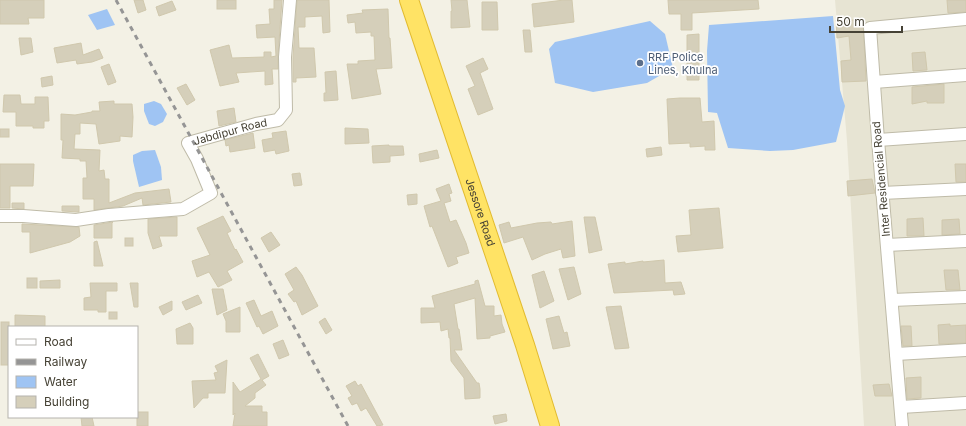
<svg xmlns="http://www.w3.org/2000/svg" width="966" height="426" viewBox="0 0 966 426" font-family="Inter,sans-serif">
	<rect width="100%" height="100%" fill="#f3f1e5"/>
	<!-- residential -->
	<polygon fill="#e7e4d3" points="835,0 966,0 966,426 864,426 847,141"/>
	<!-- water -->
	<g fill="#9fc4f3">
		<polygon points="107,9 115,25 97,30 88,15"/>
		<polygon points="833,16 840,90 845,106 836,142 793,150 770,151 728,148 717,113 708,112 707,51 709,25"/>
		<polygon points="650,21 665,34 673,68 647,83 593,92 555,83 549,49 555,42"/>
		<polygon points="154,101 161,104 167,114 163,122 155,126 149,124 144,111 144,104"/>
		<polygon points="155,150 161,167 162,180 139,187 133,161 133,155 142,151"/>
	</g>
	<!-- building -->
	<g fill="#d5cfba" stroke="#d0c8ad">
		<polygon points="0,0 44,0 44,18 28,18 29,24 0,24"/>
		<polygon points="134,0 143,0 146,10 138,13"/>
		<rect x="217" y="0" width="19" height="9"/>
		<polygon points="274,0 282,0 278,56 278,69 272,69 273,84 265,85 265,71 236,73 239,82 220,86 210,50 229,45 232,58 264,57 264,52 271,52 271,57 276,56 275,37 257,38 256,25 270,24 269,9 274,9"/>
		<polygon points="297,0 329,0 330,32 323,33 322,16 305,17 305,27 298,27 299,48 314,48 316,77 296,78 296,82 293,82 293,57"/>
		<polygon points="451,0 467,0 470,27 451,28 451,11 452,11"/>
		<polygon points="564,0 572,0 574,22 534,27 532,4"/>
		<polygon points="668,0 758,0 759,9 692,13 692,30 681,30 681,14 669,14"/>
		<polygon points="947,0 966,0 966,12 948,13"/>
		<polygon points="172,1 176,10 159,16 156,7"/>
		<polygon points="482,2 497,2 498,30 482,30"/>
		<polygon points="388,9 389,38 390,38 392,68 376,69 381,94 352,99 347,64 358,64 358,61 375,60 374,36 371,36 371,32 356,33 355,22 348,23 347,15 363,13 362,10"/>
		<polygon points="836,20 863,20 866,81 842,82 841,61 851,60 849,36 837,38"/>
		<polygon points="523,30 530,30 532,52 525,52"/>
		<polygon points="699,34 699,80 687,80 687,35"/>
		<polygon points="19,38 31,38 33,52 21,55"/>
		<polygon points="81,43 83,55 99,49 103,58 92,62 77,64 76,60 57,63 54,48"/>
		<polygon points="925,52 927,70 913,71 912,53"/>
		<polygon points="483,58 488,69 480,73 493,109 478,115 468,89 475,86 466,66"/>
		<polygon points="109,64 116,82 108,85 101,67"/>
		<polygon points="336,71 338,100 324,101 324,93 326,93 325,72"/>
		<polygon points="52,76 53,85 42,87 41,78"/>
		<polygon points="186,84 195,100 187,105 177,88"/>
		<polygon points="944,84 944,103 927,103 927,101 912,104 912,87"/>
		<polygon points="4,95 20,95 21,104 35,104 35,97 48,97 49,121 44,121 44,128 33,128 33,126 16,126 16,112 3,112"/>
		<polygon points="680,98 700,98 702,122 714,121 715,150 705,150 705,146 690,147 690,143 669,144 667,99"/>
		<polygon points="114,101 114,104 132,104 133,117 132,137 120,136 120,141 99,144 96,124 80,123 80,134 75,134 74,149 100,150 99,171 104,170 105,179 109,179 109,203 135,193 169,189 171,202 143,205 142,198 123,206 94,210 94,199 83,199 83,178 87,178 86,161 80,161 80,159 62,158 63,140 61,140 61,114 75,115 92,112 92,111 100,111 99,102"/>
		<polygon points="234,108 236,122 219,126 217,111"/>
		<polygon points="345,128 368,129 369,143 345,144"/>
		<rect x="0" y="129" width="9" height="8"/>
		<polygon points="286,131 289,151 276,154 275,150 264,152 262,140 273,138 272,133"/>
		<polygon points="253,133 255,148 230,152 229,145 226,146 225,140"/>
		<polygon points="389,145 389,146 403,146 404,155 390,156 390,162 373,163 372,146"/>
		<polygon points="661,147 662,155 647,157 646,149"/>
		<polygon points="437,150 439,158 420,162 419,154"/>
		<polygon points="0,164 34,164 33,186 10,186 10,208 0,208"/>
		<polygon points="955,164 966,164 966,182 956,182"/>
		<polygon points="300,173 302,185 294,186 292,174"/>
		<polygon points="872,179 875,193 848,196 847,181"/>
		<polygon points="449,184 452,193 449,194 451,201 444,203 450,222 456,220 466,243 469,253 456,257 458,263 448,267 432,226 430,227 424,206 441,201 436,189"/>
		<polygon points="417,194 417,204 408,205 407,195"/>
		<polygon points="12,203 24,203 24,209 12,208"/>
		<polygon points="62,206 79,206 79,212 62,211"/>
		<polygon points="719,208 723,248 678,252 676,236 691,235 689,210"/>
		<polygon points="223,216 231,231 227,233 235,250 236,249 243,262 227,271 232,280 218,287 209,272 197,277 192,261 210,255 197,228"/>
		<polygon points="177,217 177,236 159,236 162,246 153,249 148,233 148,219"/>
		<polygon points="584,217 595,217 602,250 589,253"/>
		<polygon points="923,218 924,236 907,236 907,219"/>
		<polygon points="959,219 960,234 942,235 942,220"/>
		<polygon points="572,221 575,256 563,258 561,249 545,254 532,260 523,237 504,243 499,225 509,222 511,228 537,223 551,222 552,224"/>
		<polygon points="113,222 112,223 112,238 94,238 94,225"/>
		<polygon points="22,224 79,227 80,236 70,242 30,253 30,232 22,232"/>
		<polygon points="271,232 280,245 269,252 261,238"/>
		<rect x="125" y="238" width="8" height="8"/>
		<polygon points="97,241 103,266 94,266 94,242"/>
		<polygon points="664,260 665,283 681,282 685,294 674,295 673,290 614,293 608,264 625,262 625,264 643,261 643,262"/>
		<polygon points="296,267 302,275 318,306 302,315 296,301 294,302 288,294 294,290 285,274"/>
		<polygon points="574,267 581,294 568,300 559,269"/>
		<polygon points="944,270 958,270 960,290 946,290"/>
		<polygon points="544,271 554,301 540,308 532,275"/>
		<rect x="27" y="278" width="10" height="10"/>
		<polygon points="60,280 60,288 40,288 40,281"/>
		<polygon points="478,280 485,306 494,306 494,316 501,315 502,324 505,332 490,336 490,338 477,339 475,298 454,304 458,329 459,329 462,350 454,350 477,383 479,383 480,389 480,398 465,399 464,378 451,361 450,338 449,338 448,329 441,331 440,322 421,323 421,308 435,308 432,296 475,284 475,281"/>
		<polygon points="90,283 117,283 117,291 106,291 106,312 98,312 98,310 84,310 84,298 91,297"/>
		<polygon points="130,283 138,283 138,307 134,307"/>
		<polygon points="212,289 223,289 227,310 217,315"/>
		<polygon points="198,295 202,303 186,310 182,302"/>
		<polygon points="254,300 261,316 272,311 278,326 263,334 259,326 257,327 246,303"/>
		<polygon points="172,301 172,310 163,315 159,307"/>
		<polygon points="621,306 629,348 615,349 606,307"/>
		<polygon points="240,307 240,332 226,332 226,321 223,314"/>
		<rect x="109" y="312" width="8" height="7"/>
		<polygon points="15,315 45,316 45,327 15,327"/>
		<polygon points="559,316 564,333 567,332 570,346 553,349 546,319"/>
		<polygon points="325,318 332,330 326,334 319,322"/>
		<rect x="1" y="322" width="8" height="43"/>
		<polygon points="190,323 193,328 193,344 177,344 176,329"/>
		<polygon points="950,324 950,326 966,325 966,343 939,344 938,325"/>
		<polygon points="901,326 911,326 912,346 903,346"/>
		<polygon points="283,340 289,355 279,359 273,344"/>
		<polygon points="258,354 269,376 262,380 266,385 255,393 255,398 245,406 262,406 262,412 267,412 267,426 233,426 235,413 233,415 233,382 240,392 261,379 250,358"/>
		<polygon points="227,360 225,393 208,393 208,398 203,398 194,408 192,381 216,380 214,373 218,372 215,366"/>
		<polygon points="921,377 921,398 907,399 906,378"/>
		<polygon points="355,381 358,386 361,384 383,425 377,426 366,408 361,411 357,403 352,405 348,398 352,396 346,386"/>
		<polygon points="889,384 892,396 875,396 873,385"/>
		<rect x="137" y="412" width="11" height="14"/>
		<polygon points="506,414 507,421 495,424 493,416"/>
		<polygon points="81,417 92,417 94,426 82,426"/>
	</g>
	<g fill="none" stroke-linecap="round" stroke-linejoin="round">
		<defs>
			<g id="minor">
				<polyline points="874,82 966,75"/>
				<polyline points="878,140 966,134"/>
				<polyline points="882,193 966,189"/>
				<path id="s1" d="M 0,216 L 23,216 L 76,220 L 109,215 L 183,209 L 211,193 L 197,159 L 188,143 L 256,124 L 278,120 L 286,110 L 285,57 L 290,0"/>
				<polyline points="887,245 966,241"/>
				<polyline points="892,300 966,297"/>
				<polyline points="896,354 966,350"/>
				<polyline points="901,407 966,403"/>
				<polyline points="902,426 878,140 870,28 966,19"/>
			</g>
			<g id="highway">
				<path id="s2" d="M 409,0 L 525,345 L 550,426"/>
			</g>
		</defs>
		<!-- minor casing -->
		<use href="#minor" stroke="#bfbba8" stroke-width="14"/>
		<!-- highway casing -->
		<use href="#highway" stroke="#e2bb30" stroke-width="20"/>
		<!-- minor -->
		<use href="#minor" stroke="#fff" stroke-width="12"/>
		<!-- highway -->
		<use href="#highway" stroke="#ffe365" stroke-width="18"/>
		<!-- rail -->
		<polyline stroke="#959595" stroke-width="3" stroke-dasharray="5 5" stroke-linecap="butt" points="116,0 348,426"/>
	</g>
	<!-- markers -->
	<circle fill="#5c6f8a" stroke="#fff" stroke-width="1.5" cx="640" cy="63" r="4"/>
	<g text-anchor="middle" stroke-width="3.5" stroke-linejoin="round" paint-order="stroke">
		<!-- service labels -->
		<g font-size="11" fill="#4e5e75" stroke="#fff" text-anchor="start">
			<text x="648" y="61">RRF Police<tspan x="648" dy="13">Lines, Khulna</tspan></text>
		</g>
		<!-- street labels -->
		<g font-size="11" fill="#464235" stroke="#fff">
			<text dy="4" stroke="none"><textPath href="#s1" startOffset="315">Jabdipur Road</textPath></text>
			<text transform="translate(881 179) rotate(-95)" y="4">Inter Residencial Road</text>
			<text dy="4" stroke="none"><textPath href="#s2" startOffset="224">Jessore Road</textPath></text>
		</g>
	</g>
	<!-- legend -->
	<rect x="8" y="326" width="130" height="92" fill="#ffffff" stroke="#b5b3ae"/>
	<rect x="16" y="339" width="20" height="6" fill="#ffffff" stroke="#b5b3ae"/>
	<text x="44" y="346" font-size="12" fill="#464235">Road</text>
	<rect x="16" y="359" width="20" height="6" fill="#959595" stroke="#b5b3ae"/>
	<text x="44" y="366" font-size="12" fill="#464235">Railway</text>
	<rect x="16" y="376" width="20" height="12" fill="#9fc4f3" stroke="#b5b3ae"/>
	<text x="44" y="386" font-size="12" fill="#464235">Water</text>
	<rect x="16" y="396" width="20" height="12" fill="#d5cfba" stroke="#b5b3ae"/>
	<text x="44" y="406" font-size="12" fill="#464235">Building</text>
	<!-- scale -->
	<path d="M830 26v6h72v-6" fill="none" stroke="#464235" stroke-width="2"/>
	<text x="836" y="26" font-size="12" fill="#464235" stroke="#ffffff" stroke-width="3" paint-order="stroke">50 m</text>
</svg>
